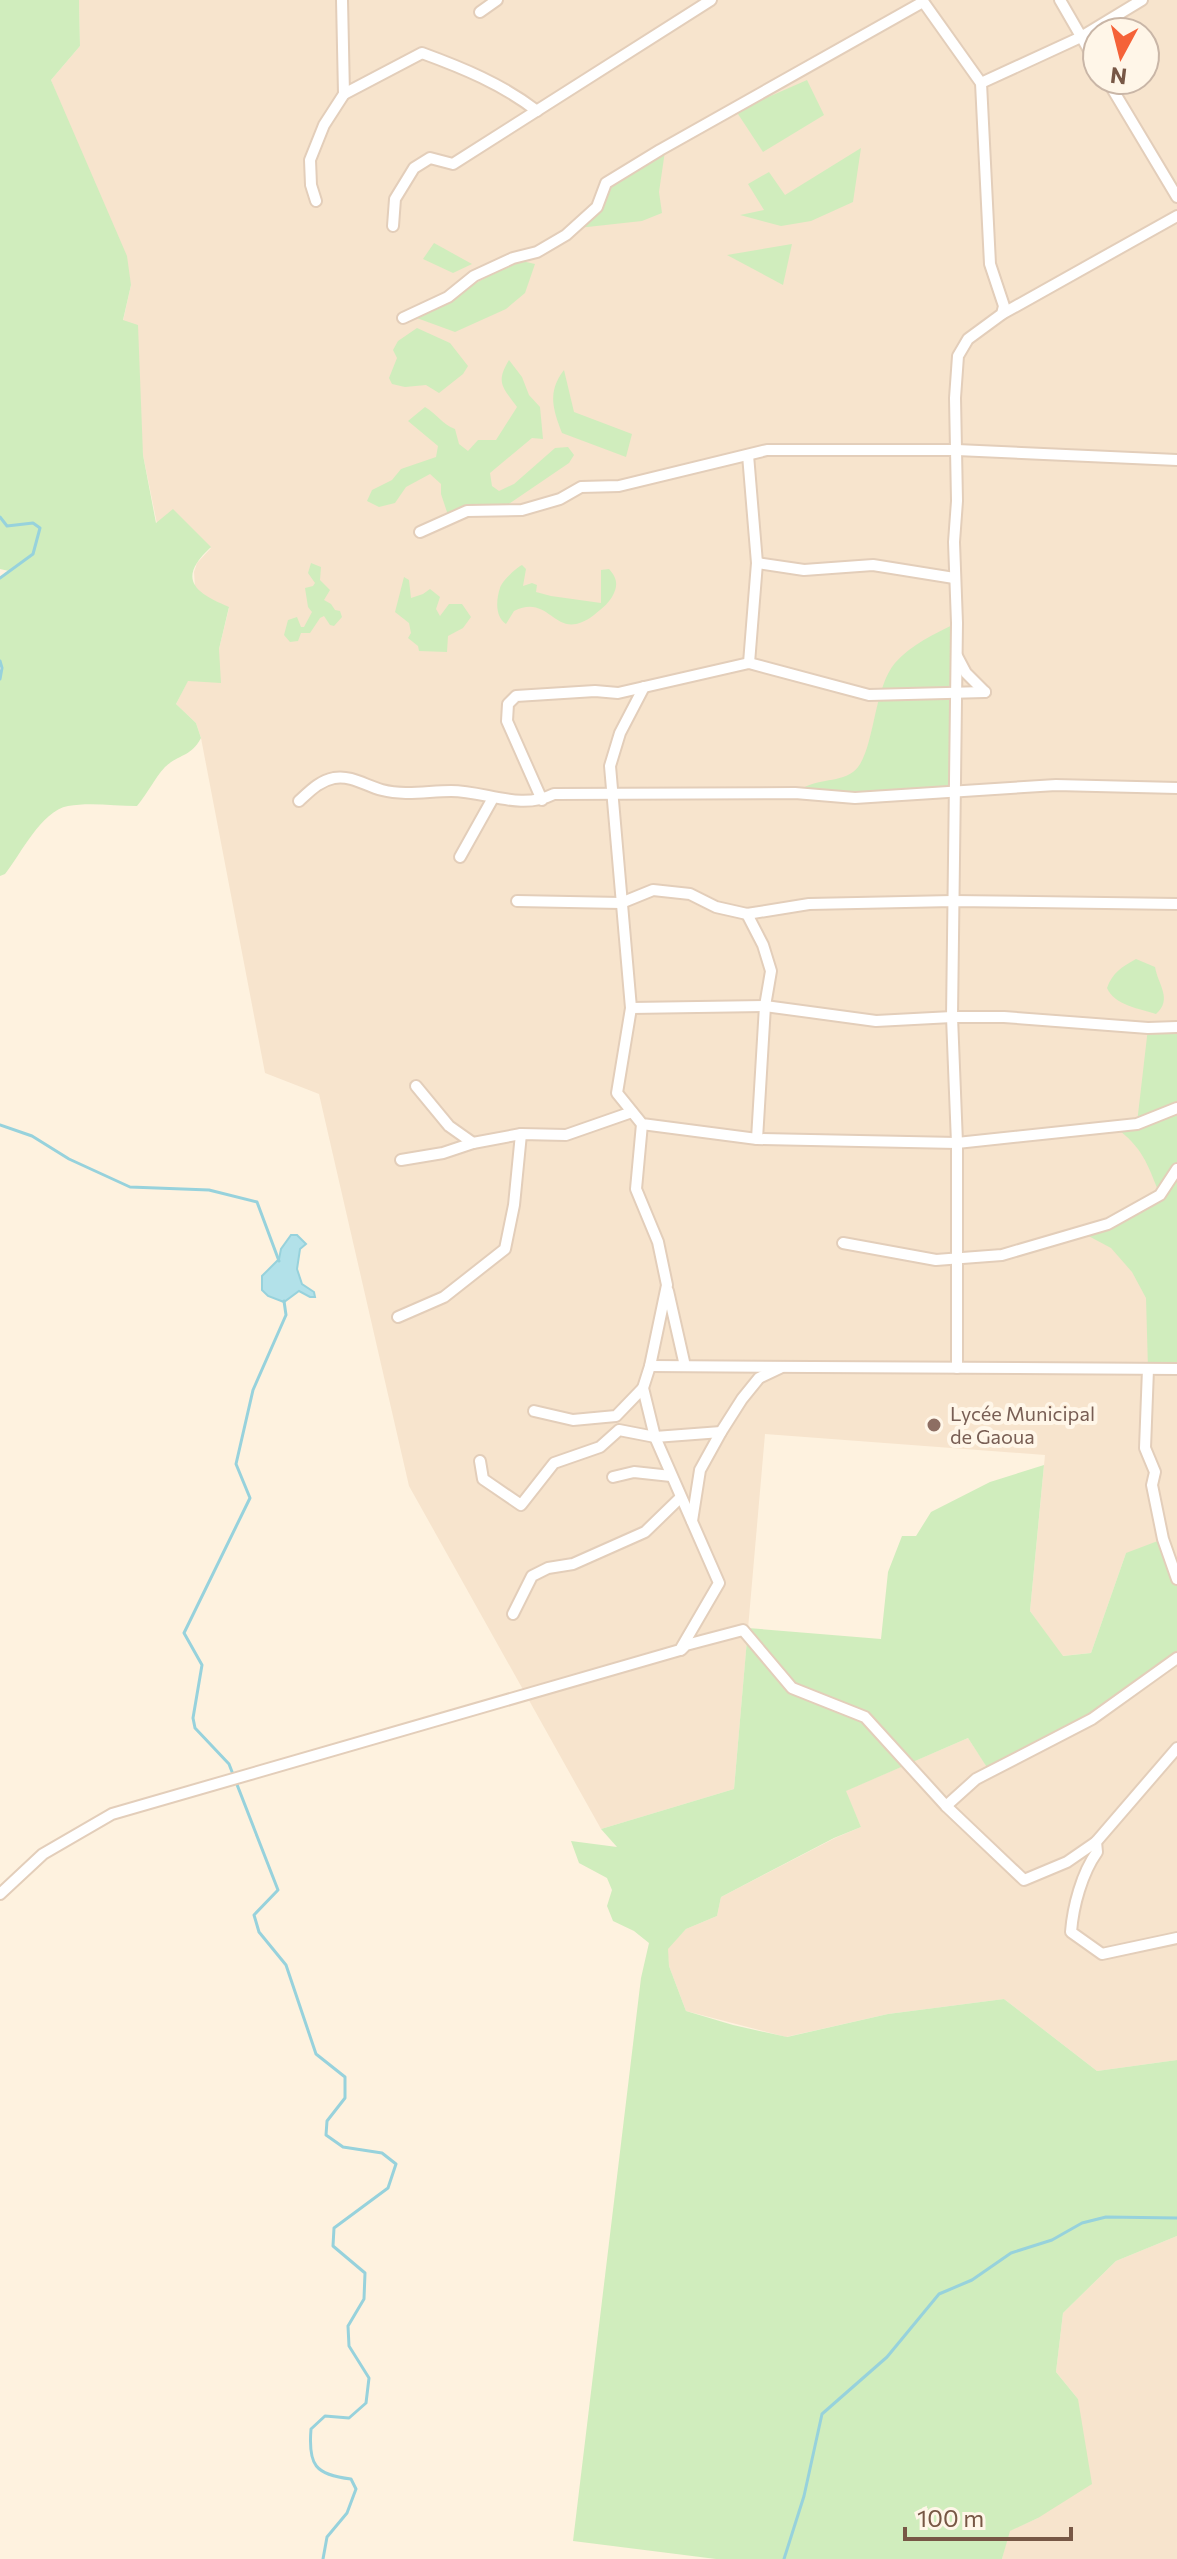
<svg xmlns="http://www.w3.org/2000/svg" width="1177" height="2559" viewBox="0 0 1177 2559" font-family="Commissioner,sans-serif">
	<rect width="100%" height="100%" fill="#fef2df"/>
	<!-- residential -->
	<g fill="#f7e4cd" fill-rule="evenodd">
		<path d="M 79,0 L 1177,0 L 1177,1579 L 1126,1553 L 1091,1653 L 1062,1656 L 1030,1611 L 1045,1455 L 765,1434 L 734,1789 L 601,1829 L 409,1486 L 319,1094 L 265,1073 L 201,738 L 196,723 L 176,704 L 188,680 L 219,649 L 229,608 L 200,594 L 195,586 L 194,572 L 197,563 L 211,548 L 157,524 L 143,455 L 123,321 L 131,285 L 51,80 L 80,46 ZM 1097,32 L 1145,32 L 1145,80 L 1097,80 Z"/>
		<polygon points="1177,1658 1177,2060 1097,2071 1004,1999 888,2014 786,2037 686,2011 669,1966 667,1949 686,1929 717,1916 721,1897 835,1838 861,1827 845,1791 968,1738 990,1771"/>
		<polygon points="1177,2236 1177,2559 1002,2559 1009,2531 1038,2518 1078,2399 1056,2372 1063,2313 1116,2261"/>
	</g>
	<!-- green -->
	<g fill="#d0edbd">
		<path d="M 0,0 L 79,0 L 80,46 L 51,80 L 127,256 L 131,285 L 123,320 L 138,325 L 143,455 L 156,523 L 173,509 L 211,547 C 176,579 195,593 229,607 L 219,649 L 221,683 L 188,681 L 176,704 L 196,723 L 201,738 C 191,757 179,754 165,767 C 154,779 148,793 137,806 C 115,806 90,802 68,806 C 41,811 21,854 5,874 L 0,876 L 0,679 L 2,668 L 0,661 L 0,578 L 9,571 L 0,569 Z"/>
		<polygon points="807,80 824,115 763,152 736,111"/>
		<polygon points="861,148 853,202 811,221 781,226 740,215 764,210 748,184 769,172 785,195"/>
		<polygon points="665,151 659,192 662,213 642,221 578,228 609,185"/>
		<polygon points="434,243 472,264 453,273 423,259"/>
		<polygon points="792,244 783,285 727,255"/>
		<polygon points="522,261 535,264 525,293 506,309 455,332 414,317 487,277"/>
		<polygon points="417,328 450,343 468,366 463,374 439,393 426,385 405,387 392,384 389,378 397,358 393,350 398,341"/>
		<path d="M 509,360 L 522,377 L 529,395 L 540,407 L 543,439 L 532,438 L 490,473 L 492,486 L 499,491 L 514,484 L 555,448 L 568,447 L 574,455 L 569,463 L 500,510 L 449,518 L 441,494 L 441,484 L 430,474 L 406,487 L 395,503 L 379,507 L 367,501 L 372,490 L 392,480 L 401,469 L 436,457 L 438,446 L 408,421 L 425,407 C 437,414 442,424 455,429 L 459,444 L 468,451 L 478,440 L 496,440 L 517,407 C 503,387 495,383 509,360 Z"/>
		<path d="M 564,370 L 574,412 L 632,434 L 626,457 L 562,433 C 553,409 547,392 564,370 Z"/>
		<polygon points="311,563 321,567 320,580 330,590 324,600 331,604 335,610 340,611 342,617 334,626 330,625 324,616 320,618 310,633 301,633 298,641 290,642 284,635 288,620 297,617 301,627 304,627 312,612 308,607 305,588 313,586 315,583 308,573"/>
		<path d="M 522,565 L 526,569 L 523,586 L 532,583 L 537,585 L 536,592 L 551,596 L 601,603 L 601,570 L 609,569 C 618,579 618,586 612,597 C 607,605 601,609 594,615 C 554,645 552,592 514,611 L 506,624 C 495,617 496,600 500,588 C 502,581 516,568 522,565 Z"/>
		<polygon points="404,577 409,580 411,598 423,594 430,589 440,597 436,609 440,616 449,604 462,604 471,617 463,628 448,636 447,652 419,651 418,646 408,638 411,633 409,623 395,612"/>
		<path d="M 957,623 L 955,790 L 897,796 L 795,793 C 815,777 836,784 853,772 C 875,756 872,690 895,663 C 912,644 934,634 957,623 Z"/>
		<path d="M 1136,959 L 1155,967 C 1158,985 1173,999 1156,1014 C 1139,1008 1115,1006 1107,988 C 1112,973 1123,966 1136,959 Z"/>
		<path d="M 1177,1027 L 1177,1369 L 1148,1369 L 1146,1298 L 1132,1272 L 1111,1248 L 1081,1232 L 1160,1195 C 1147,1163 1143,1148 1115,1127 L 1137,1123 L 1148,1028 Z"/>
		<polygon points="1044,1465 1030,1611 1063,1656 1091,1653 1126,1553 1163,1539 1177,1579 1177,1658 1092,1719 990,1772 968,1738 846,1791 861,1827 834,1838 721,1897 717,1916 686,1929 668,1949 669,1966 686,2011 733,2025 787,2037 888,2014 1004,1999 1097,2071 1177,2060 1177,2236 1116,2261 1063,2313 1056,2372 1078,2399 1092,2484 1038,2518 1010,2531 1002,2559 716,2559 573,2541 641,1978 649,1943 634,1931 613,1921 607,1906 612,1890 607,1878 579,1863 571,1841 617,1847 601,1829 734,1789 748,1628 881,1639 888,1572 902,1536 916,1536 931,1512 990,1482"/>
	</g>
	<!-- water -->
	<polygon fill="#b2e1e9" stroke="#97d2dc" stroke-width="2" points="291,1235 297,1235 306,1244 300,1249 297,1269 302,1284 314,1292 315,1297 310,1297 299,1291 284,1302 268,1296 262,1290 262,1276 279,1259 281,1249"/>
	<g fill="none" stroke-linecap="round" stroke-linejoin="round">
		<!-- stream -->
		<g stroke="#97d2dc" stroke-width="3">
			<polyline points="0,517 7,526 33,523 40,528 33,554 0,578"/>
			<polyline points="0,661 2,668 0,679"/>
			<polyline points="0,1125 32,1136 69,1159 130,1187 209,1190 257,1202 279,1261"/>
			<path d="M 284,1301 L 286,1315 L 253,1390 L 236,1464 L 250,1498 L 184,1633 L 202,1665 L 193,1718 L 195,1728 L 229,1764 L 278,1890 L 254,1915 L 259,1932 L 286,1965 L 316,2054 L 345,2077 L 345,2098 L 327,2121 L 326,2135 L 343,2147 L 382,2153 L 396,2164 L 388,2188 L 334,2228 L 333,2246 L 365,2273 L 364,2299 L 348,2326 L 349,2346 L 369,2378 L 366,2403 L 349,2418 L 325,2416 L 311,2429 C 308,2465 315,2475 351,2479 L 356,2489 L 347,2513 L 327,2537 L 323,2559"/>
			<polyline points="784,2559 804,2496 822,2414 887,2357 939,2294 972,2280 1011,2253 1052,2240 1082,2223 1106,2217 1177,2218"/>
		</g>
		<defs>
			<g id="street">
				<polyline points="922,0 981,83 990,264 1004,306 1002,314 968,339 958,356 955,398 957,501 954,542 957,623 952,1017 957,1143 957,1368"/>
				<polyline points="1060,0 1097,64"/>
				<polyline points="480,12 497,0"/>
				<polyline points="1107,80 1177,197"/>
				<polyline points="981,83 1081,37 1142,0"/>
				<path d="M 344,94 L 422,53 C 463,68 502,84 537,111"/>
				<polyline points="316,201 311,185 310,160 324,125 344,94 342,0"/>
				<polyline points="393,226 395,199 414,168 430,158 453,164 711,0"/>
				<polyline points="1002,314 1177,216"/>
				<polyline points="403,318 448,297 474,276 513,258 537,252 566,235 597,207 606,183 660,150 923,2"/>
				<polyline points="748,455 757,563 749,663"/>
				<polyline points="420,532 467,511 522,510 560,499 581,487 619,486 767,450 957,450 1177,460"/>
				<polyline points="757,563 804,570 873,565 954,578"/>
				<polyline points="957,656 966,673 985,692"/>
				<polyline points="644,687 620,733 610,766 631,1008 617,1093 642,1124 757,1139 957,1143 1137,1124 1177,1108"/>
				<polyline points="542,800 507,721 508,704 516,696 595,691 618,693 749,663 869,695 985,692"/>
				<path d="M 299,801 C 310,791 319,781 334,778 C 352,775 366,786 382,790 C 405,796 428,791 451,791 C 486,791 520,811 554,794 L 795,793 L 855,798 L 1056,785 L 1177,788"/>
				<polyline points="460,857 493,798"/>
				<polyline points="517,901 621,903 653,890 690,894 716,907 747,914 809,904 953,901 1177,904"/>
				<polyline points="747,914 763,945 771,971 765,1006 757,1139"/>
				<polyline points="631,1008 765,1006 876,1021 952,1017 1004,1017 1148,1028 1177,1027"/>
				<polyline points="416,1086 449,1126 473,1143"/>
				<polyline points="401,1160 443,1153 473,1143 521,1134 566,1135 632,1112"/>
				<polyline points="843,1243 936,1260 1002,1255 1108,1224 1160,1195 1177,1169"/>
				<polyline points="668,1291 685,1366"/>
				<polyline points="398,1317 444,1297 505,1249 514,1205 521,1134"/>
				<polyline points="650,1366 1177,1369"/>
				<polyline points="1148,1369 1145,1448 1155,1472 1152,1485 1163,1539 1177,1579"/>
				<polyline points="534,1411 573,1420 616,1416 643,1388"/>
				<polyline points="480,1461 483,1479 521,1505 554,1463 600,1447 619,1430 655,1437 721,1432"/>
				<polyline points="613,1477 634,1472 671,1476"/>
				<polyline points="692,1521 700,1470 721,1432 742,1399 759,1378 780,1368"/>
				<polyline points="513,1614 532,1576 548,1568 573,1564 645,1532 680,1498"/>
				<polyline points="681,1650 686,1645 743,1630 792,1688 865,1717 946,1806 1024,1880 1067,1862 1096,1842 1177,1748"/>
				<polyline points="946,1806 976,1779 1092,1719 1177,1658"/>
				<path d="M 1096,1842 L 1097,1852 C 1082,1873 1073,1906 1071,1932 L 1102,1954 L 1177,1938"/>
				<polyline points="0,1894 43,1854 112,1814 680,1650 719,1583 655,1437 643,1388 650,1366 667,1285 658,1242 636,1189 642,1124"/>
			</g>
		</defs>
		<!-- street casing -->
		<use href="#street" stroke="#e3ceba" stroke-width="14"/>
		<!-- street -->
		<use href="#street" stroke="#fff" stroke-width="10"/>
	</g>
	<!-- markers -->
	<circle fill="#8d6e63" stroke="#fff6e8" stroke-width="3" cx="934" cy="1425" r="8"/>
	<g text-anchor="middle" stroke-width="8" stroke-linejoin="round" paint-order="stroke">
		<!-- education labels -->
		<g font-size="20" fill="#785e54" stroke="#fff6e8" text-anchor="start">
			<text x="950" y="1421">Lycée Municipal<tspan x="950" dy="23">de Gaoua</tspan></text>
		</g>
	</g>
	<!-- north arrow -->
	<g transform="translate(1121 56) rotate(187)"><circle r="38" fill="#fff6e8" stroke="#c9b6a7" stroke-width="2"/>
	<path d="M0-6L14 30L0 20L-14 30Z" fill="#f56238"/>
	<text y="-12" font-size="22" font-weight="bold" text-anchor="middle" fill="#775745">N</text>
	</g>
	<!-- scale -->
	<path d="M905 2527v12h166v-12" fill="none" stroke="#775745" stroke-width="4"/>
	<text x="917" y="2527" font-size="24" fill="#775745" stroke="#fff6e8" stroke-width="6" paint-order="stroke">100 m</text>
</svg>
